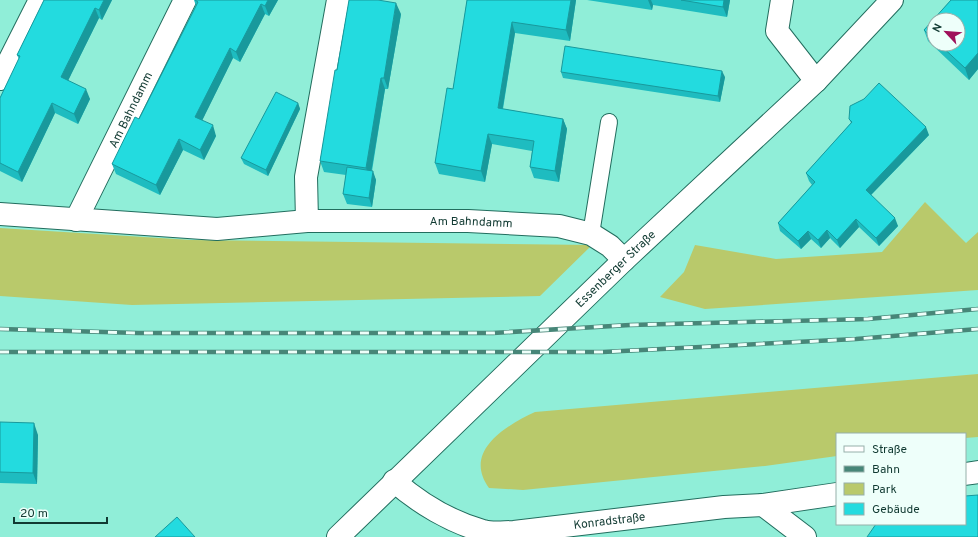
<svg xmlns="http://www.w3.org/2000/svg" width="978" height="537" viewBox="0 0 978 537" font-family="Overpass,sans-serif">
	<rect width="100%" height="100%" fill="#90eed8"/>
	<!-- green -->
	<g fill="#b9c96b">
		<polygon points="925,202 966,243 978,232 978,290 705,309 660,297 684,272 695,245 776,259 882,252"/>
		<polygon points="0,228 192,240 592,245 540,296 132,305 0,296"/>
		<path d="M 978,374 L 978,437 L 965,438 L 965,434 L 837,434 L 837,456 L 765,466 L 523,490 L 489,488 C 462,451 507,425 535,412 Z"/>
	</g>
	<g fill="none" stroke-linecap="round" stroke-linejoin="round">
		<defs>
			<polyline id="service" points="591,234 609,122"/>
			<g id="minor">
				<polyline points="782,0 777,31 816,81"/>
				<polyline points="0,79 40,0"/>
				<path id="s1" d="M 0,214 L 217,229 L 307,221 L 468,221 L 559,226 L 591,234 L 610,246 L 624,260"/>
				<path id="s2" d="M 76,220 L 185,0"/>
				<polyline points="307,221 306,177 338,0"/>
				<polyline points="965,474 978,472"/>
				<path id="s3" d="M 394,481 C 419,503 451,522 483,531 C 492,534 504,532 514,532 L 724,507 L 763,505 L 837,494"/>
				<polyline points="763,505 805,537"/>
			</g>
			<g id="tertiary">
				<path id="s4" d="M 338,537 L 624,260 L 816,81 L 892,0"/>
			</g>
		</defs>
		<!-- service casing -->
		<use href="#service" stroke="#226d5e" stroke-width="18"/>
		<!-- minor casing -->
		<use href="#minor" stroke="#226d5e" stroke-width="24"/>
		<!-- tertiary casing -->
		<use href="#tertiary" stroke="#226d5e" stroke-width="24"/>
		<!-- service -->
		<use href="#service" stroke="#fff" stroke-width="16"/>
		<!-- minor -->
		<use href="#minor" stroke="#fff" stroke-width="22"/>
		<!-- tertiary -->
		<use href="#tertiary" stroke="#fff" stroke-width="22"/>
		<defs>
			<g id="rail">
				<polyline points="0,329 138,333 493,333 630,325 868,319 978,309"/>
				<polyline points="0,352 603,352 856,339 978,329"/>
			</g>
		</defs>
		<!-- rail casing -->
		<use href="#rail" stroke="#478678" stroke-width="4.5"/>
		<!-- rail -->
		<use href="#rail" stroke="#eefffa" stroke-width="3" stroke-dasharray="9" stroke-linecap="butt"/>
	</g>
	<!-- wall -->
	<g fill="#1ebcc0" fill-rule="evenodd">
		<polygon points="44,0 112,0 102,20 99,18 68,80 90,99 78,124 55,113 22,182 0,171 0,98 19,59 17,55"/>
		<polygon points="194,0 278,0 269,16 265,14 240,62 233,58 202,120 216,136 204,160 183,150 160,195 116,174 112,164 139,119 196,6"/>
		<polygon points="467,0 576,0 570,41 515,33 503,109 563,119 567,129 559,182 534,178 530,167 532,151 492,144 485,182 439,174 435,163 453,89"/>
		<polygon points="587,0 730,0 727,17 653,5 652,10"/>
		<path d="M 951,0 L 978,0 L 978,69 L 969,80 L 928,41 L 924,30 ZM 934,20 L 958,20 L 958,44 L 934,44 Z"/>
		<polygon points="401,14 388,89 385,89 372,171 376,180 372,207 347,204 343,194 346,175 324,172 320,161 337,70"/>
		<polygon points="561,72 725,77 720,102 563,78"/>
		<polygon points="298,103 300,109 268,176 244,164 241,158"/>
		<polygon points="849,119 929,135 871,195 898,226 879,246 859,227 840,248 830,238 821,248 811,239 801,249 780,231 778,223 812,185 809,181 806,173 851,123"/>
		<polygon points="0,422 38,435 37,484 0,483"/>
	</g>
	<!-- shaded-wall -->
	<g fill="#18999c">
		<polygon points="104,0 112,0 102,20 99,10"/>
		<polygon points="268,0 278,0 269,16 265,6"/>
		<polygon points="571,0 576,0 570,41 566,30"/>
		<polygon points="648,0 651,0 653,5 652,10"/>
		<polygon points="724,0 730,0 727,17 723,7"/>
		<polygon points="396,3 401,14 388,89 384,78"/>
		<polygon points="261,4 265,14 240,62 236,52"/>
		<polygon points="95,8 99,18 65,87 61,77"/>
		<polygon points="512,22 515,33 501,118 498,108"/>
		<polygon points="230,48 233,58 199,127 195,117"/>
		<polygon points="978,53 978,69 969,80 965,68"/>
		<polygon points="722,71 725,77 720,102 718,96"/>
		<polygon points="381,78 385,89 370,179 366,168"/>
		<polygon points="86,89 90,99 78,124 74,114"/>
		<polygon points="52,103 55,113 22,182 18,172"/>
		<polygon points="298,103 300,109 268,176 266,170"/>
		<polygon points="563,119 567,129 559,182 555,171"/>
		<polygon points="213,125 216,136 204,160 200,150"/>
		<polygon points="926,127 929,135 868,198 866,190"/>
		<polygon points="488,134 492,144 485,182 481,171"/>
		<polygon points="179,139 183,150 160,195 156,185"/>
		<polygon points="373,171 376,180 372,207 369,198"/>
		<polygon points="895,218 898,226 879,246 876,238"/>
		<polygon points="856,219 859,227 840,248 837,240"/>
		<polygon points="827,230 830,238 821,248 818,240"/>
		<polygon points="808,231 811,239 801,249 798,241"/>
		<polygon points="34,423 38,435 37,484 33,473"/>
	</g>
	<!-- building -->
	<g fill="#23dbdf" stroke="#18999c">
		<polygon points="44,0 104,0 99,10 95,8 61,77 86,89 74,114 52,103 18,172 0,163 0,98 20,56 17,55"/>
		<polygon points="195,0 268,0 265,6 261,4 236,52 230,48 195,117 213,125 200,150 179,139 156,185 112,164 135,117 139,119 198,2"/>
		<polygon points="349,0 378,0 396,3 384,78 381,78 366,168 320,161 335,70 337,70"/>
		<polygon points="467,0 571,0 566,30 512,22 498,108 563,119 555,171 530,167 534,141 488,134 481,171 435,163 447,88 453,89"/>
		<polygon points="681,0 724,0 723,7"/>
		<polygon points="951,0 978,0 978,53 965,68 939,44 958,44 958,20 934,20 934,40 924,30"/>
		<polygon points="565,46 722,71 718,96 561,72"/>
		<polygon points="879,83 926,127 866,190 895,218 876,238 856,219 837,240 827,230 818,240 808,231 798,241 778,223 815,182 806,173 852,122 849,119 850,106 864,99"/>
		<polygon points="276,92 298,103 266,170 241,158"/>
		<polygon points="347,167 373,171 369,198 343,194"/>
		<polygon points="0,422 34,423 33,473 0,472"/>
		<polygon points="978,495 978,537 867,537 876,524 965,524 965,496"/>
		<polygon points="177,517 195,537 155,537"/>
	</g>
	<g text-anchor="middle" stroke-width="3.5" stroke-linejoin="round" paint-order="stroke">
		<!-- street labels -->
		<g font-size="12" fill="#113a32" stroke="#eefffa">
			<text dy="4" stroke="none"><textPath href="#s2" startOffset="123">Am Bahndamm</textPath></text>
			<text dy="4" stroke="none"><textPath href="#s1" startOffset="472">Am Bahndamm</textPath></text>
			<text dy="4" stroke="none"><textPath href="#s4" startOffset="386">Essenberger Straße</textPath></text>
			<text dy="4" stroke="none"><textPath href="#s3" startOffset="230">Konradstraße</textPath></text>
		</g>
	</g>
	<!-- legend -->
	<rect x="836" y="433" width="130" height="92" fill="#eefffa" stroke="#96b0aa"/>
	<rect x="844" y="446" width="20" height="6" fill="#ffffff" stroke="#96b0aa"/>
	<text x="872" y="453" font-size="12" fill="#113a32">Straße</text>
	<rect x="844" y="466" width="20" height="6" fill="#478678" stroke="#96b0aa"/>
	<text x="872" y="473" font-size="12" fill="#113a32">Bahn</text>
	<rect x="844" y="483" width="20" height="12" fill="#b9c96b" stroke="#96b0aa"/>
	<text x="872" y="493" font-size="12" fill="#113a32">Park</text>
	<rect x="844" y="503" width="20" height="12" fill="#23dbdf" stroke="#96b0aa"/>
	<text x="872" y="513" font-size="12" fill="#113a32">Gebäude</text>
	<!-- north arrow -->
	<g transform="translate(946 32) rotate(296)"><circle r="19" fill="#eefffa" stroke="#96b0aa"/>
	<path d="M0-3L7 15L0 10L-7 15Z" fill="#9f105a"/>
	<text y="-6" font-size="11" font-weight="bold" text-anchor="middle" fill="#113a32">N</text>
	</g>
	<!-- scale -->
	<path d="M14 517v6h93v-6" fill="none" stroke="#113a32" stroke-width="2"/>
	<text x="20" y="517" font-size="12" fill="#113a32" stroke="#eefffa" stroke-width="3" paint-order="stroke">20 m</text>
</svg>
